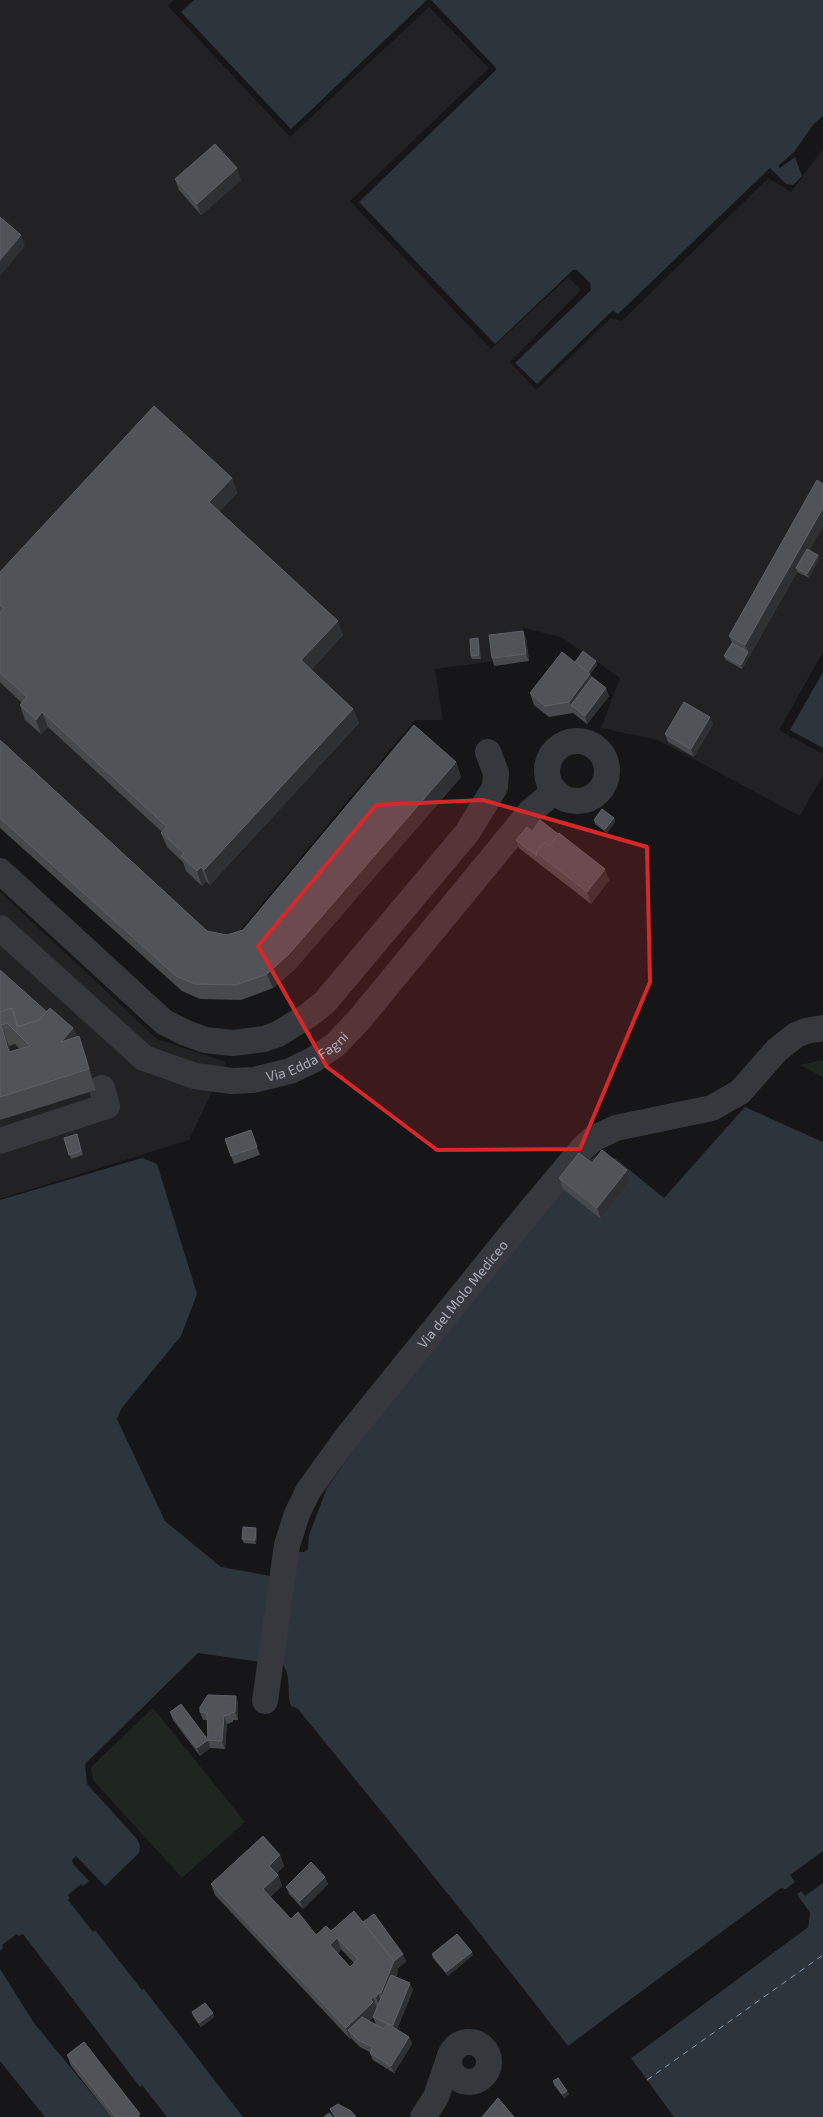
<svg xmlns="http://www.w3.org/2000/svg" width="823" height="2117" viewBox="0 0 823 2117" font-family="'Exo 2',sans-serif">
	<rect width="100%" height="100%" fill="#161618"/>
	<!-- built -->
	<g fill="#222225">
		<polygon points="0,0 174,0 168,6 290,137 429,7 489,68 350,201 491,349 568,277 581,290 510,362 536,390 611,318 622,321 768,178 791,192 823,149 823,652 779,730 823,754 823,775 800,816 658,740 601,728 620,678 561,637 523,628 524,657 435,669 443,720 415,720 236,935 220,939 202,931 0,743"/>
		<polygon points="0,892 157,1039 226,1062 189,1140 0,1199"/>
	</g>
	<!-- green -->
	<g fill="#1e261f">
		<polygon points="823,1060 823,1077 800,1065"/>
		<polygon points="153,1708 245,1822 182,1878 93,1780 91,1767"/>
	</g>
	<!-- water -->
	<g fill="#2c353c">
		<polygon points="194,0 427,0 291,129 181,12"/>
		<polygon points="431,0 823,0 823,116 813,125 794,152 778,166 780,168 795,157 802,176 793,185 786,184 770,168 618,314 613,311 609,314 537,384 515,363 591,290 590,283 577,270 573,270 495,344 359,202 496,70 496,68"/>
		<polygon points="823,672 823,748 790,730"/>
		<path d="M 745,1107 L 823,1142 L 823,2117 L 674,2117 L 631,2058 L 808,1927 L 810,1913 L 792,1889 L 781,1889 L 568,2046 C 480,1932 389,1821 298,1709 L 291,1706 C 286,1692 292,1678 283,1665 L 198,1653 L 85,1764 L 87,1784 L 137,1839 L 140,1846 L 139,1853 L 105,1886 L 76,1856 L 72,1860 L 73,1864 L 89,1881 L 83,1886 L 81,1884 L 68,1895 L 70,1898 L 68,1900 L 93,1932 L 95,1930 L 142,1990 L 144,1989 L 243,2117 L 167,2117 L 142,2085 L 140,2087 L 23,1934 L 19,1936 L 17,1934 L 2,1945 L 3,1948 L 0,1951 L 0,1200 L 142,1158 L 157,1164 L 197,1294 L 181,1336 L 121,1409 L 117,1419 L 165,1521 L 221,1567 L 293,1580 L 298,1552 L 304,1552 L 308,1549 L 309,1535 L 327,1488 L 363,1436 L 583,1164 L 600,1154 L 616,1159 L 664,1198 Z"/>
		<polygon points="0,1969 34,2023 111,2117 45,2117 0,2061"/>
	</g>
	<!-- pier -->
	<polygon fill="#161618" points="823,1851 823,1883 805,1896 801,1891 797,1894 810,1913 808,1927 631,2058 629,2056 806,1926 807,1914 795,1896 791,1891 782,1891 604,2022 603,2020 781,1888 786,1889 795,1882 790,1875"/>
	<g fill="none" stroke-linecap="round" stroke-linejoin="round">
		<!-- ferry -->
		<polyline stroke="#7f9bb3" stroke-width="1" stroke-dasharray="6 5" stroke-linecap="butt" points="647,2080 823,1955"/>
		<!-- minor -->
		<g stroke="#37383d" stroke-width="26">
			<circle cx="577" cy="771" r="30"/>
			<polyline points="0,871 164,1022 186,1033 205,1040 233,1043 264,1039 278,1034 309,1015 325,1002 467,833 495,787 496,773 488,752"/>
			<path id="s1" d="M 0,928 L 144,1058 L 195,1076 L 232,1081 L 254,1080 L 290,1071 L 313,1060 L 335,1045 L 359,1020 L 530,812 L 555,791"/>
			<polyline points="0,1141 107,1106 102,1088"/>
			<path id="s2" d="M 265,1701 L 287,1545 L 297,1514 L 308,1491 L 347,1437 L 530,1211 L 582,1149 L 593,1139 L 616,1128 L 712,1108 L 740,1092 L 777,1050 L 796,1035 L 806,1031 L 823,1028"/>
			<circle cx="469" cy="2062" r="20"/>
			<polyline points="423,2117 436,2097 450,2056"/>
		</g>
	</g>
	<!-- wall -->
	<g fill="#47494d" fill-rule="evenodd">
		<polygon points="175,179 241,180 201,215 179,190"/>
		<polygon points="232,478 237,493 219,512 343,635 311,670 353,709 359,723 210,885 206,881 202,886 186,871 183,862 167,847 161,833 162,832 48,727 41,734 25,720 20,705 22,703 0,682 0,572"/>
		<polygon points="823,484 823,526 809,550 818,555 819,559 809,578 797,572 742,669 726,660 724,656 732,643 729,636"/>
		<polygon points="523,631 526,638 529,661 494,666 492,658"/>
		<polygon points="479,642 481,659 472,659 471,656"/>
		<polygon points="575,662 597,665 590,674 592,677 609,696 587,724 573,713 549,717 534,705 530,693"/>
		<polygon points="713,724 694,757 668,742 665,734"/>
		<polygon points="0,740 207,931 227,935 243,930 456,762 461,777 295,969 273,988 241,1000 200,999 182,991 0,828"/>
		<polygon points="614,818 615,822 607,833 595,824 594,820"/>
		<polygon points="532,831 609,880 591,904 519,848 516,840"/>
		<path d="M 0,970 L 47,1012 L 73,1028 L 77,1037 L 86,1057 L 96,1090 L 0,1120 ZM 15,1044 L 20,1049 L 10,1052 L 9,1046 Z"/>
		<polygon points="251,1130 260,1155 234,1164 225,1139"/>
		<polygon points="77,1134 83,1155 71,1159 64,1138"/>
		<polygon points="592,1163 627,1170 631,1181 601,1219 563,1189 559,1178"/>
		<polygon points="257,1532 256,1544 244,1543 242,1539"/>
		<polygon points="238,1703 238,1720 233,1720 233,1722 227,1724 225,1749 210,1748 200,1756 173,1720 170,1712 208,1740 207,1720 203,1720 200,1712"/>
		<path d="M 280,1855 L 284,1866 L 276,1874 L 278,1875 L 282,1886 L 270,1897 L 291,1919 L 316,1935 L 363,1922 L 406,1961 L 397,1969 L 398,1972 L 396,1977 L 413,1990 L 397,2029 L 409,2037 L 412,2044 L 394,2073 L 373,2060 L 370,2053 L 370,2052 L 360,2047 L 351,2038 L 350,2039 L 215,1895 L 211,1884 ZM 341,1949 L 354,1963 L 350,1967 L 338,1953 ZM 374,2016 L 373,2017 L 376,2025 L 369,2021 Z"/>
		<polygon points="325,1877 328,1884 303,1909 289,1894 286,1887"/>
		<polygon points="432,1954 473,1955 448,1976 433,1958"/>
		<polygon points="192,2012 213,2013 214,2017 201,2027 193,2016"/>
		<polygon points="67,2055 141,2117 111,2117 71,2066"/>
		<polygon points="553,2081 569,2094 564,2098 554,2085"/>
	</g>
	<!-- shaded-wall -->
	<g fill="#2f3033">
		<polygon points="237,168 241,180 201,215 197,204"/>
		<polygon points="21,235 25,246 0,276 0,260"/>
		<polygon points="232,478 237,493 214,517 209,502"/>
		<polygon points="823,508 823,526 799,569 796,568 797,572 742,669 741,665 748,652 745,645"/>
		<polygon points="818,555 819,559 809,578 807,574"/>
		<polygon points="338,621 343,635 306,675 301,660"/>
		<polygon points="523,631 526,638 529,661 526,654"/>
		<polygon points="478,638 479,642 481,659 479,655"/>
		<polygon points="596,661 597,665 590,674 594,685 571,705 569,702 585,675"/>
		<polygon points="606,688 609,696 587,724 585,716"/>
		<polygon points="353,709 359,723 210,885 204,870"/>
		<polygon points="42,712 48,727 41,734 36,720"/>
		<polygon points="710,717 713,724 694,757 691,749"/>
		<polygon points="456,762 461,777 295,969 273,988 267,974"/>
		<polygon points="614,818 615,822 607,833 605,829"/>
		<polygon points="201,867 206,881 202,886 197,871"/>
		<polygon points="605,869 609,880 591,904 587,892"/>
		<polygon points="1,1025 9,1046 17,1073 9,1052"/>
		<polygon points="73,1028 81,1048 61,1042"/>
		<polygon points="79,1036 86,1057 96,1090 89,1069"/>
		<polygon points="627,1170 631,1181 601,1219 597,1208"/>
		<polygon points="256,1528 257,1532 256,1544 255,1540"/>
		<polygon points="236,1696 238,1703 238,1720 235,1712"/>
		<polygon points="224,1716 227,1724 225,1749 222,1741"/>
		<polygon points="208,1740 210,1748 200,1756 197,1748"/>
		<polygon points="280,1855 284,1866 273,1877 269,1866"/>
		<polygon points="278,1875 282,1886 267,1900 263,1889"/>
		<polygon points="325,1877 328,1884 303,1909 300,1901"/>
		<polygon points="337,1938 341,1949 334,1956 330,1945"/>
		<polygon points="472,1952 473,1955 448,1976 446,1972"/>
		<polygon points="403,1954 406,1961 397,1969 398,1972 385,2004 381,1993 393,1962"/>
		<polygon points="410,1983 413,1990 395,2033 393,2025"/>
		<polygon points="378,1993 382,2004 380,2008 376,1997"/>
		<polygon points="373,1997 377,2008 376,2010 377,2013 353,2036 348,2030 351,2038 350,2039 346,2028"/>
		<polygon points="213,2013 214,2017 201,2027 199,2023"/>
		<polygon points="409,2037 412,2044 394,2073 391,2066"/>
		<polygon points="567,2091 569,2094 564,2098 562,2094"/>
	</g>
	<!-- building -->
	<g fill="#525359" stroke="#5f6168" fill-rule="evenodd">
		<polygon points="215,144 237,168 197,204 175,179"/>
		<polygon points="0,217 21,235 0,260"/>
		<polygon points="154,406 232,478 209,502 338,621 301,660 353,709 204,870 201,867 197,871 181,856 184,853 161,833 167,827 42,712 36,720 20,705 27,697 0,673 0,613 4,608 0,605 0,572"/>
		<polygon points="817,480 823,484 823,508 745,645 729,636"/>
		<polygon points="807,549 818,555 807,574 796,568"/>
		<polygon points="523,631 526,654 492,658 489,635"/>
		<polygon points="478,638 479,655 471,656 470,639"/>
		<polygon points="732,643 748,652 741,665 724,656"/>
		<polygon points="583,651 596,661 588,672 575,662"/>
		<polygon points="562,652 590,674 569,702 545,706 530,693"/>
		<polygon points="592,677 606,688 585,716 571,705"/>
		<polygon points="684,702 710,717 691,749 665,734"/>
		<polygon points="414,725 456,762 289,954 267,974 236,985 195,984 176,976 0,818 0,740 207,931 227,935 243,930"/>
		<polygon points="602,809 614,818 605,829 594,820"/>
		<polygon points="540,820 558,834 549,846 544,842 536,852 537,856 516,840 527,827 532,831"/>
		<polygon points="559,833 605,869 587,892 536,852 544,842 549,846"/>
		<polygon points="0,970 47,1012 39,1020 18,1026 12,1008 0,1012"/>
		<path d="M 12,1008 L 17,1027 L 39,1020 L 50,1008 L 73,1028 L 61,1042 L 79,1036 L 89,1069 L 0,1097 L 0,1012 ZM 7,1023 L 30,1046 L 9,1052 L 1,1025 Z"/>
		<polygon points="251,1130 257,1147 231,1156 225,1139"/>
		<polygon points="77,1134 81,1151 69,1155 64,1138"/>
		<polygon points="602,1150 627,1170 597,1208 559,1178 579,1153 592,1163"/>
		<polygon points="243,1527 256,1528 255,1540 242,1539"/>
		<polygon points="208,1695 236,1696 235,1712 230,1713 231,1714 224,1716 222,1741 208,1740 207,1713 200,1712 200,1707"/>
		<polygon points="181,1704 208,1740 197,1748 170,1712"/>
		<path d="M 263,1836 L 280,1855 L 269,1866 L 278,1875 L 263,1889 L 291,1919 L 298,1912 L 316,1935 L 326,1926 L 331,1931 L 354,1911 L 394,1961 L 381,1993 L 378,1993 L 376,1997 L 373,1997 L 371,2000 L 373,2002 L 346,2028 L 211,1884 ZM 337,1938 L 358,1959 L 350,1967 L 330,1945 Z"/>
		<polygon points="311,1862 325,1877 300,1901 286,1887"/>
		<polygon points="374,1914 403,1954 394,1961 363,1922"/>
		<polygon points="457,1934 472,1952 446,1972 432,1954"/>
		<polygon points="391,1975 410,1983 393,2025 388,2024 409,2037 391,2066 370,2053 373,2047 358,2040 348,2030 362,2017 384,2029 388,2024 373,2017"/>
		<polygon points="205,2003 213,2013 199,2023 192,2012"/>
		<polygon points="84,2042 140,2114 136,2117 116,2117 67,2055"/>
		<polygon points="558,2078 567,2091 562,2094 553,2081"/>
		<polygon points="498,2098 514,2117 482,2117"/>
		<polygon points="338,2104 351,2111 356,2117 335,2117 330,2109"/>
		<polygon points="329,2113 333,2117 324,2117"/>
	</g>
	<!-- marked area -->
	<path fill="#d62828" fill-opacity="0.2" stroke="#d62828" stroke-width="4" stroke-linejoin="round" d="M 483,800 L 647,847 L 650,982 L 580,1149 L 437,1150 L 327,1067 L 258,946 L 376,805 Z"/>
	<g text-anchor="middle" stroke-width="5" stroke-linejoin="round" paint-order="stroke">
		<!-- street labels -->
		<g font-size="14" fill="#a8adb8" stroke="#111113">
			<text dy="5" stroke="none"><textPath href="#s1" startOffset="366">Via Edda Fagni</textPath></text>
			<text dy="5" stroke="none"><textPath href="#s2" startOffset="466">Via del Molo Mediceo</textPath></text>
		</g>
	</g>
</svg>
